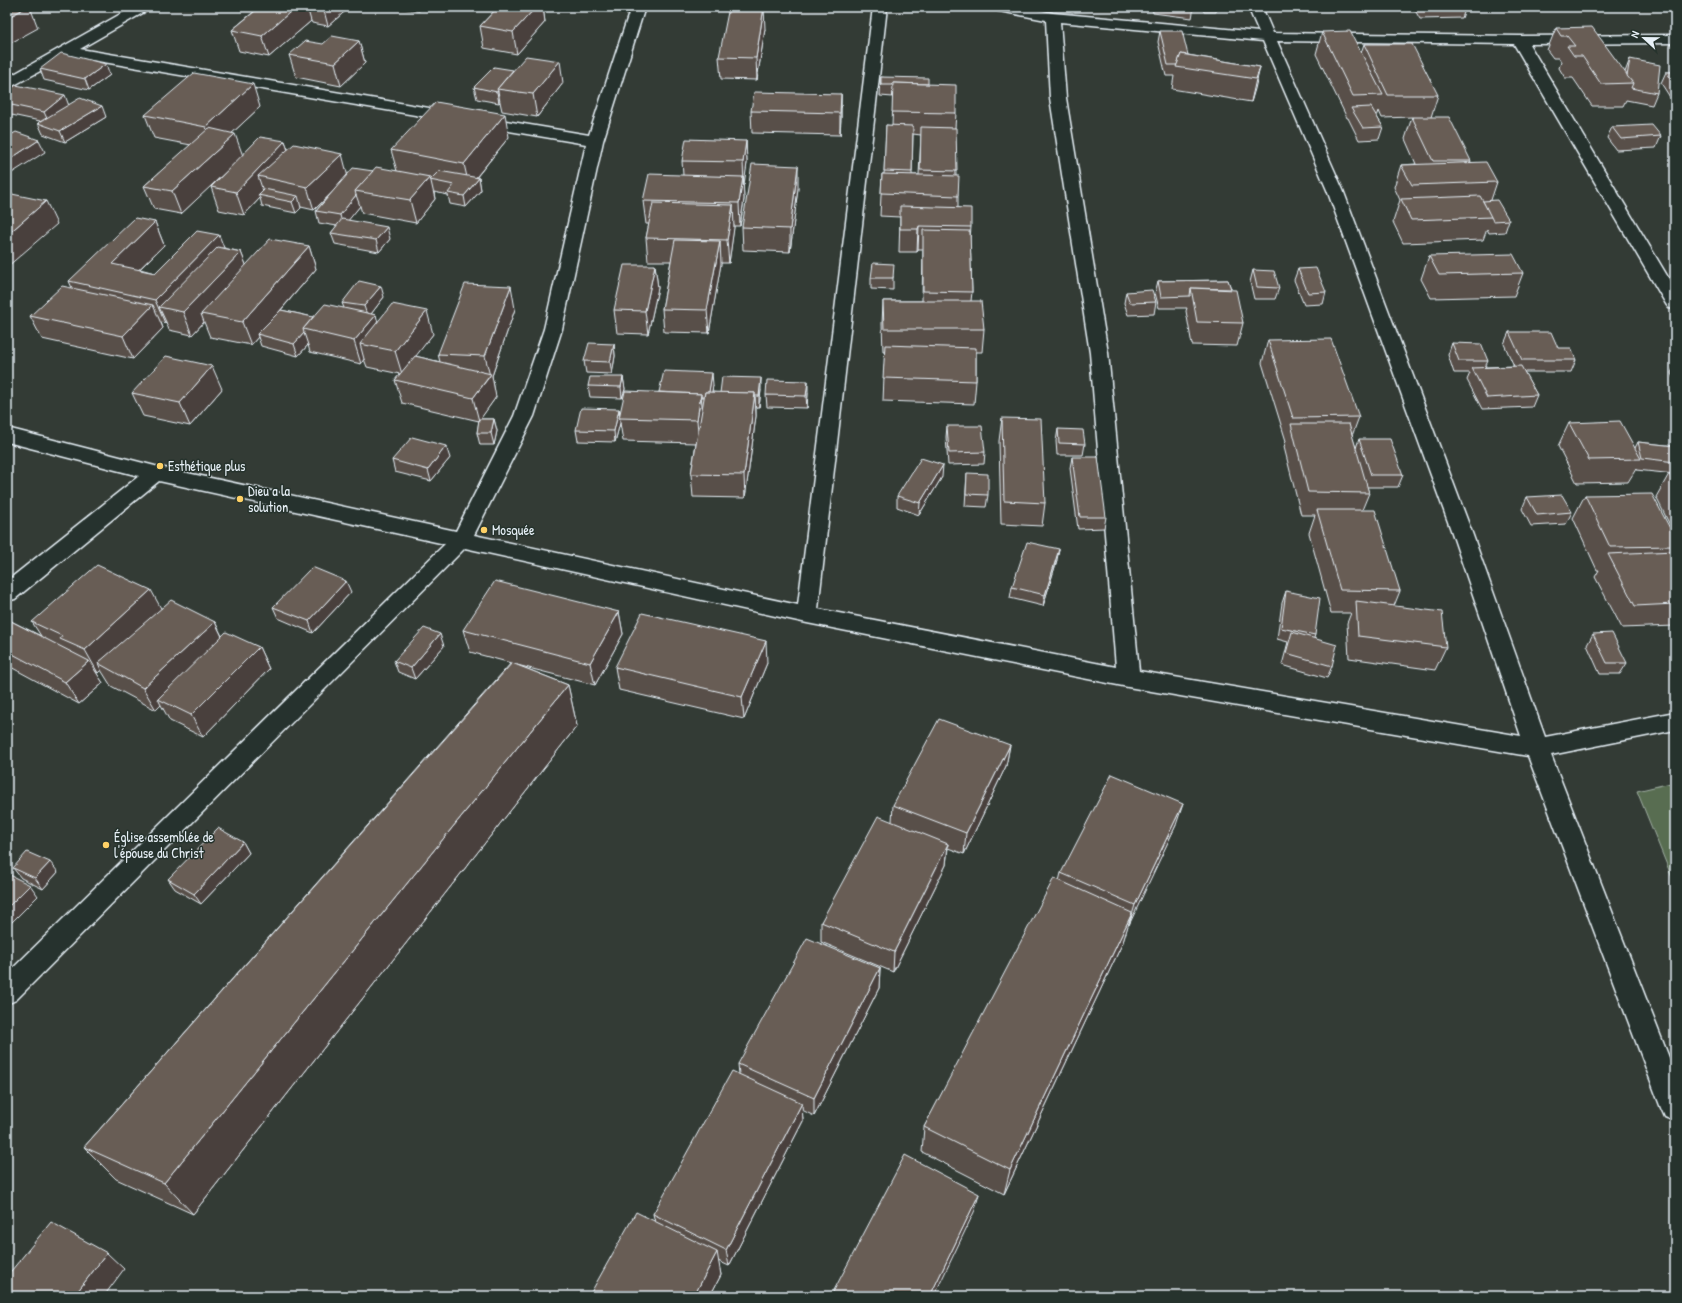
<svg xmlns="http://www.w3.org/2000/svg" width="1682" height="1303" viewBox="0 0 1682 1303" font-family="'Patrick Hand',sans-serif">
	<rect width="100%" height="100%" fill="#333b35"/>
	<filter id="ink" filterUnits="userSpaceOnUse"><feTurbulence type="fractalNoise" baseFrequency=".025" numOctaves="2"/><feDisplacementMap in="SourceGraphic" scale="8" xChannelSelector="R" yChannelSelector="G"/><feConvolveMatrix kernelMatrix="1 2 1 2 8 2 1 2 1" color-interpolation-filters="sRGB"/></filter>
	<g filter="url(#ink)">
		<!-- green -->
		<polygon fill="#596d51" stroke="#a0afa4" points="1675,782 1675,885 1637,791"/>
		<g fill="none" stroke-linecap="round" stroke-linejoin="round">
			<defs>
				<path id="minor" d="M 133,7 L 150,7 L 148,10 L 80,49 L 589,135 L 631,7 L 645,7 L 603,141 L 562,329 L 534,416 L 474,535 L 798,605 L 873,7 L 887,7 L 818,609 L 1116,667 L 1090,353 L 1050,98 L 1046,20 L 999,11 L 994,10 L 992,7 L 1022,7 L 1053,13 L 1259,32 L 1248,7 L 1262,7 L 1273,33 L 1519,36 L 1675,35 L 1675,43 L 1529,44 L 1675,289 L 1675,309 L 1669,308 L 1666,304 L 1514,44 L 1277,41 L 1343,190 L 1471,530 L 1545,737 L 1675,712 L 1675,730 L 1551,755 L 1675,1073 L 1675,1121 L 1665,1117 L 1661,1108 L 1528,756 L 1128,687 L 807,623 L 465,548 L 16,1000 L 7,1004 L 7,974 L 445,544 L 159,481 L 15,599 L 7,601 L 7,581 L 139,476 L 7,442 L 7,428 L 155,466 L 456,531 L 514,416 L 544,329 L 586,144 L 68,56 L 7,89 L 7,78 ZM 1060,22 L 1263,41 L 1327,190 L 1451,530 L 1521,736 L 1139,671 L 1108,353 L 1066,98 Z"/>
			</defs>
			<!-- minor casing -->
			<use href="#minor" stroke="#e8f1f8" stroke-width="3"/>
			<!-- minor -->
			<use href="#minor" fill="#26332d" fill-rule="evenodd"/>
		</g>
		<!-- wall -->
		<g fill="#595049" stroke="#e8f1f8" fill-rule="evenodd">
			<polygon points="252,7 350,7 328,26 312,23 311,21 269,57 239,51 232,30 258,8"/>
			<polygon points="402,7 423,7 419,11 402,8"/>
			<polygon points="498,7 543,7 545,22 517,54 484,48 480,26"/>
			<polygon points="1152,7 1194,7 1192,18 1153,13"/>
			<polygon points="1202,7 1217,7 1216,12 1204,12"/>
			<polygon points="1413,7 1466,7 1462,18 1420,19"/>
			<polygon points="1556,28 1625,72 1630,59 1657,93 1652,105 1626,100 1623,106 1592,106 1573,78 1565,78 1559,68 1561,62 1559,58 1553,58 1547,50"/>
			<polygon points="765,29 757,80 721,79 719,57"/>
			<polygon points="1160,31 1188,55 1260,67 1251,102 1172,89 1174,76 1166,76 1158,42"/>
			<polygon points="1322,32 1361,53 1364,44 1438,95 1431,117 1471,161 1470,163 1497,182 1491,200 1509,220 1505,232 1489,233 1487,229 1483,240 1403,243 1393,222 1400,200 1394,187 1401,165 1416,164 1405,139 1412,117 1382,118 1379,111 1377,117 1383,127 1379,139 1359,140 1348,118 1347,118 1316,54"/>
			<polygon points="359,41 365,63 341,86 296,77 289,55"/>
			<polygon points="40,69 110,75 89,90 44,80"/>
			<polygon points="1666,72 1675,72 1675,105 1661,83"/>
			<path d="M 881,77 L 928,84 L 956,113 L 955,128 L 956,176 L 958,196 L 958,208 L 971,227 L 970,239 L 972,292 L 971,301 L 984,329 L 982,352 L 976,352 L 976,381 L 974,404 L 883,401 L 885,352 L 883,352 L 882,324 L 883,301 L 922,301 L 923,249 L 918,249 L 917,252 L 899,252 L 900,217 L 880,216 L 882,174 L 884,174 L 886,125 L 892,126 L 893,97 L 880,96 ZM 913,134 L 921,135 L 919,175 L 912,175 Z"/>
			<polygon points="563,83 537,117 502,111 500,102 499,103 477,99 474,87"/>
			<polygon points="7,92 68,104 106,117 65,142 43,134 38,123 40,121 7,114"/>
			<polygon points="841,94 841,117 840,135 752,133 751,111"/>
			<polygon points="260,107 232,133 242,155 285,141 288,149 347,174 373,171 397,171 391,150 509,137 476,178 479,178 481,190 466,207 450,204 448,195 434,192 435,199 416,223 362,213 360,206 348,220 390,239 379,252 335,244 331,233 337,226 319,223 316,211 329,196 314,210 301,207 296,213 262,206 260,198 244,215 219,210 211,187 227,170 181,214 154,209 144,186 191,145 154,138 145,115"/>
			<polygon points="1612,127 1661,136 1656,148 1616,150 1607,138"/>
			<polygon points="746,141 747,163 743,185 744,199 740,226 734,226 729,263 721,263 709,333 664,332 662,309 671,261 648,261 646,238 649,224 646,224 643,201 683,175 682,161"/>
			<polygon points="798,188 790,252 743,250 742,227"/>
			<polygon points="155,222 164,245 140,269 155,273 224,248 241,252 246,265 309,246 316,269 281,310 313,317 344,308 342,303 384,297 371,314 376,315 377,322 433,334 415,356 440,362 438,354 515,309 492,376 496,397 480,419 494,419 497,431 494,445 480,445 477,433 479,421 402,403 395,380 400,374 367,367 364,359 361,364 310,352 308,345 298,356 261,346 258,337 251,345 210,337 204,322 192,335 169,330 166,322 165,323 161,322 163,328 133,359 42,339 30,316 72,288 69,281"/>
			<polygon points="1429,256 1523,273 1514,296 1431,298 1421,279"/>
			<polygon points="655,265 658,288 648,334 617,333 614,310"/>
			<polygon points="1298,269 1326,292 1323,304 1304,305 1294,280"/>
			<polygon points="1253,270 1279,288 1275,299 1254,299 1250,282"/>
			<polygon points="893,276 893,290 871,289 871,278"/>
			<polygon points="1228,280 1243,323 1237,346 1192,345 1186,311 1187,308 1159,308 1155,293 1158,281"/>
			<polygon points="1126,292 1156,302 1154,314 1128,315 1124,303"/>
			<polygon points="1509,332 1558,348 1576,360 1571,372 1524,372 1537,395 1532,407 1482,409 1467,380 1470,373 1454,373 1448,355 1452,343 1488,361 1485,367 1514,366 1504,344"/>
			<polygon points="1268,340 1359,417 1352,436 1356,448 1359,439 1403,475 1398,487 1367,487 1369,493 1362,510 1400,591 1394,606 1446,647 1435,670 1349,658 1347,623 1351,613 1331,613 1309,533 1315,515 1301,515 1284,447 1286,441 1262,363"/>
			<polygon points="614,344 615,356 612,374 586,373 584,361"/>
			<polygon points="1675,365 1675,382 1671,373"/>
			<polygon points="623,377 625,389 622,398 590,397 588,386"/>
			<polygon points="713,385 712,392 720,393 761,390 759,407 756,407 756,416 745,498 693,497 691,474 696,443 623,441 620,423 615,442 578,441 576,430 619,409 620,416 659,392"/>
			<polygon points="222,389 190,426 143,416 132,393"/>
			<polygon points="808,393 807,408 767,407 766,395"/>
			<polygon points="1002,418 1045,503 1042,526 1001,524 999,441"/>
			<polygon points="1569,423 1635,448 1638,442 1675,446 1675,474 1636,470 1636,469 1628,482 1577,483 1558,446"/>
			<polygon points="947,426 985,452 984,464 948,465 946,437"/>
			<polygon points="1058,429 1085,444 1083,455 1057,455 1056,441"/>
			<polygon points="1072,457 1106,517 1104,528 1078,529 1070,468"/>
			<polygon points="450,458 431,481 395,472 392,460"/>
			<polygon points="967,473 988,495 986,507 965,506"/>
			<polygon points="1669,474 1675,474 1675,535 1656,497"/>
			<polygon points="942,477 919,515 897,507 897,496"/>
			<polygon points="1585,495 1675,538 1675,626 1622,628 1595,577 1599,570 1597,570 1573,518"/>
			<polygon points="1527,497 1572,512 1566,524 1531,526 1522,509"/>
			<polygon points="1057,560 1043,606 1010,598 1012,587"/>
			<polygon points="1286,591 1315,635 1314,638 1332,666 1327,678 1282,665 1288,642 1277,639 1282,603"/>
			<polygon points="351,592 313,633 278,618 273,607"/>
			<polygon points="161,608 215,622 222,636 259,647 269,669 203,737 170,721 161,705 156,710 111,686 101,670 98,673 95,671 103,683 79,704 7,665 7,619 41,636 32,622"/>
			<polygon points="619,612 623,634 595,685 517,665 568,685 577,726 193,1214 116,1179 84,1147 511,663 470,652 463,630"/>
			<polygon points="1593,634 1627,663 1620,674 1600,674 1587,645"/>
			<polygon points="444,646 415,679 398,672 394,661"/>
			<polygon points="767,663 744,719 619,690 615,667"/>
			<polygon points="1010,745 1006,766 964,854 948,848 946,865 893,972 821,942 821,922 892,821 893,805"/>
			<polygon points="1176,825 1128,925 1123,942 1004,1194 922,1152 924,1127 1059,881 1061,873"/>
			<polygon points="243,842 249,853 201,904 175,889 168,879"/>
			<polygon points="13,868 58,872 43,889 21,878"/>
			<polygon points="880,968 879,988 814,1116 802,1110 803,1121 729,1266 718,1261 721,1275 710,1296 589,1296 655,1222 653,1214 739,1074 738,1064"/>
		</g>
		<!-- shaded-wall -->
		<g fill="#49413c" stroke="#e8f1f8">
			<polygon points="27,7 30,7 38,28 7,45 7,18"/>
			<polygon points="296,7 307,7 311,21 269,57 262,36"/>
			<polygon points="323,7 350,7 328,26"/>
			<polygon points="418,7 423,7 419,11"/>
			<polygon points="536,7 543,7 545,22 517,54 513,32"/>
			<polygon points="764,7 765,29 757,80 756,58"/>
			<polygon points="359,41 365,63 341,86 335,63"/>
			<polygon points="560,61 563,83 537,117 533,94"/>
			<polygon points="106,64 110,75 89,90 85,79"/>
			<polygon points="1260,67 1255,89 1251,102 1256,79"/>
			<polygon points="253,84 260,107 214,150 206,127"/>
			<polygon points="498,91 500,102 499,103 497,92"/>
			<polygon points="841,94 841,117 840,135 840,113"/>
			<polygon points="65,95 69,106 49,123 44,112"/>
			<polygon points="102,106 106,117 65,142 60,131"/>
			<polygon points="505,114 509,137 469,186 464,164"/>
			<polygon points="235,134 243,156 181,214 172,191"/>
			<polygon points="39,140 45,152 7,176 7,161"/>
			<polygon points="285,141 292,164 258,176 264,194 258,195 260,198 244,215 236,192"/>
			<polygon points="746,141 747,163 744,185 743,162"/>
			<polygon points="342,154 348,177 314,210 307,187"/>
			<polygon points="798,166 798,188 790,252 790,229"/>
			<polygon points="430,177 435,199 416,223 410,200"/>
			<polygon points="743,177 744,199 740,226 739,203"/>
			<polygon points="479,178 481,190 466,207 464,196"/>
			<polygon points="356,195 360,206 343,227 340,215"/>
			<polygon points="298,196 301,208 296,213 292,202"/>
			<polygon points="46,201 57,224 7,267 7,235"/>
			<polygon points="733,205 734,228 729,263 727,240"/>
			<polygon points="155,222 164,245 122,286 112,264"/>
			<polygon points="919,226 918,249 917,252 918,229"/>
			<polygon points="387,227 390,239 379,252 376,240"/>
			<polygon points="219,235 228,258 159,307 166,322 165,323 155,300"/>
			<polygon points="720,241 721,264 709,333 707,310"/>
			<polygon points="309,246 316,269 259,335 257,334 258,337 251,345 242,322"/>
			<polygon points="241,252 250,275 201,314 204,322 192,335 183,312"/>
			<polygon points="655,265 658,288 648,334 645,311"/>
			<polygon points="381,286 384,297 368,318 364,306"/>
			<polygon points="511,286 515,309 492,376 496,397 479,421 473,398 490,376 485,356"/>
			<polygon points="153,305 163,328 133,359 123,336"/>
			<polygon points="427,311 433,334 402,374 395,351"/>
			<polygon points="376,315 382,338 360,344 364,359 361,364 354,341"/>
			<polygon points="304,333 308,345 298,356 294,344"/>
			<polygon points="614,344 615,356 612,374 610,362"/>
			<polygon points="212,366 222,389 190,426 180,403"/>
			<polygon points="712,373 713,385 709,409 708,397"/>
			<polygon points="623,377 625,389 622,398 621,387"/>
			<polygon points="761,378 761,390 759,407 759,396"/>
			<polygon points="808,381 808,393 807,408 806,396"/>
			<polygon points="755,393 756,416 745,498 744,475"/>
			<polygon points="701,394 703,417 699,443 697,420"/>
			<polygon points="619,409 620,423 615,442 614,431"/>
			<polygon points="494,419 497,431 494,445 491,433"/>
			<polygon points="446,446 450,458 431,481 428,470"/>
			<polygon points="943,465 942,477 919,515 920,503"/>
			<polygon points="1059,549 1057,560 1043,606 1045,595"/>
			<polygon points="7,559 9,563 7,564"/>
			<polygon points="346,581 351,592 313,633 309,621"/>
			<polygon points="151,590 163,612 98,663 101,670 98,673 85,650"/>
			<polygon points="619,612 623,634 595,685 590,663"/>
			<polygon points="215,622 226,645 158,699 161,705 156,710 143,688"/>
			<polygon points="440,634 444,646 415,679 411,668"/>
			<polygon points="766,641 767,663 744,719 742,697"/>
			<polygon points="259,647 269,669 203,737 191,715"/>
			<polygon points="89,661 103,683 79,704 65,682"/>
			<polygon points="568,685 577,726 193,1214 164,1183"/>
			<polygon points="1010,745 1006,766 964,854 966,833"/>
			<polygon points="1183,804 1176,825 1129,925 1135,905"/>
			<polygon points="243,842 249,853 201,904 194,894"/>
			<polygon points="948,844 946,865 893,972 894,952"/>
			<polygon points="50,862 58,872 43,889 35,878"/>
			<polygon points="30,885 38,896 7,927 7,908"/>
			<polygon points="1132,913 1123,942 1004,1194 1010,1170"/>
			<polygon points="880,968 879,988 814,1116 814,1098"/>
			<polygon points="802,1103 803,1121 729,1266 726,1250"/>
			<polygon points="979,1194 975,1210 934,1296 930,1296"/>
			<polygon points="717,1252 721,1275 710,1296 694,1296"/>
			<polygon points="107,1253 124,1269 104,1296 74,1296"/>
		</g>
		<!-- building -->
		<g fill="#685d55" stroke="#e8f1f8">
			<polygon points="7,7 27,7 7,18"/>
			<polygon points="260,7 296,7 262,36 232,30"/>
			<polygon points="498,7 536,7 513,32 480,26"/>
			<polygon points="729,7 764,7 756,58 719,57"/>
			<polygon points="1592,27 1633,83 1601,84 1582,56 1574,56 1567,46 1575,46 1567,36 1561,36 1556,28"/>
			<polygon points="1160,31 1182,31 1188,55 1181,54 1177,65 1168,65"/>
			<polygon points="1350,31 1383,95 1353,96 1322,32"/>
			<polygon points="332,36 359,41 335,63 289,55 305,41 323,44"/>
			<polygon points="1364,44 1412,44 1438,95 1388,95"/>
			<polygon points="61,53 106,64 85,79 40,69"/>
			<polygon points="1181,54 1260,67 1256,79 1176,67"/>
			<polygon points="526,56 560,61 533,94 497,89"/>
			<polygon points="1630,59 1660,65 1657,93 1631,88 1633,83 1627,76"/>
			<polygon points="494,67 513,70 497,89 498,91 497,92 474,87"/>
			<polygon points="1666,72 1675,72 1675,86"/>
			<polygon points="194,73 253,84 206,127 145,115"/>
			<polygon points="881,77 928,78 928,84 893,83 893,85 881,85"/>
			<polygon points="893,83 956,85 956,113 892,112"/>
			<polygon points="16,85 65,95 44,112 7,104 7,92"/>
			<polygon points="754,92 841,94 840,113 751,111"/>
			<polygon points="80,98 102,106 60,131 38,123"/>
			<polygon points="436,102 505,114 464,164 391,150"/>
			<polygon points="1371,107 1383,127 1363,128 1351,108"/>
			<polygon points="1412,117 1449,117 1471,161 1433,161"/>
			<polygon points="886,125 913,126 912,172 884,171"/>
			<polygon points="1652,125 1661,136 1621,139 1612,127"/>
			<polygon points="921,127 956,128 957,171 920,170"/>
			<polygon points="209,128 235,134 172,191 144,186"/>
			<polygon points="16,132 39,140 7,161 7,137"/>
			<polygon points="260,137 285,141 236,192 211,187"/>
			<polygon points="686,139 746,141 743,162 682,161"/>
			<polygon points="294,144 342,154 307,187 258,176"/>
			<polygon points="1486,162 1497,182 1412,185 1401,165"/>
			<polygon points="752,164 798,166 790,229 742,227"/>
			<polygon points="376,167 430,177 410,200 355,191"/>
			<polygon points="353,168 373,171 355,191 356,195 340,215 316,211"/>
			<polygon points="439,171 479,178 464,196 448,193 454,185 430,180"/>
			<polygon points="649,174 743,177 739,203 643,201"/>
			<polygon points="882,174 959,176 958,196 881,193"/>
			<polygon points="264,189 298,196 292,202 258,195"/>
			<polygon points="7,193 46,201 7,235"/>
			<polygon points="1480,196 1492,217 1411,220 1401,199"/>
			<polygon points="1497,200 1509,220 1493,221 1483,201"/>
			<polygon points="653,203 733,205 727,240 646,238"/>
			<polygon points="900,206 971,208 971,227 919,226 918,229 900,229"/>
			<polygon points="135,218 155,222 112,264 155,273 197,231 219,235 155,300 69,281"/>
			<polygon points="342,219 387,227 376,240 331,233"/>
			<polygon points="923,230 970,231 972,292 923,291"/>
			<polygon points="270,239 309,246 242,322 201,314"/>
			<polygon points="675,240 720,241 707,310 662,309"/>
			<polygon points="218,247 241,252 183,312 159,307"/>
			<polygon points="1513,254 1523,273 1439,275 1429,256"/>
			<polygon points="873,263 894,264 893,278 871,278"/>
			<polygon points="624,265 655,265 645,311 614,310"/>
			<polygon points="1316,268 1326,292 1308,293 1298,269"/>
			<polygon points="1253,270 1274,271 1279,288 1257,287"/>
			<polygon points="1228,280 1231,289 1191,288 1190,296 1161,297 1158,281"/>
			<polygon points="359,281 381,286 364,306 342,303"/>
			<polygon points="465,284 511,286 485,356 438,354"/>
			<polygon points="62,286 153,305 123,336 30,316"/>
			<polygon points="1191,288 1236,290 1243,323 1197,322"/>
			<polygon points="1152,290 1156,302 1130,303 1126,292"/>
			<polygon points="883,301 981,301 984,329 884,329"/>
			<polygon points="325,304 376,315 354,341 303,329"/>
			<polygon points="392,304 427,311 395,351 360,344"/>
			<polygon points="281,310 313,317 303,329 304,333 294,344 257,334"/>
			<polygon points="1509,332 1551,332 1558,348 1571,348 1576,360 1522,360"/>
			<polygon points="1331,339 1359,417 1293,418 1268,340"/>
			<polygon points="589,343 614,344 610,362 584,361"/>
			<polygon points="1452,343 1481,344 1488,361 1459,361"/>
			<polygon points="885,345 976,348 976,381 883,378"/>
			<polygon points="166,356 212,366 180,403 132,393"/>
			<polygon points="415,356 491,374 473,398 395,380"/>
			<polygon points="1521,366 1537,395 1487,398 1472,368"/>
			<polygon points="664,371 712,373 709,392 705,392 704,397 701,397 701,394 659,392"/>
			<polygon points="590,377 623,377 621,387 588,386"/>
			<polygon points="722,377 761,378 759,396 755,396 755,393 720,393"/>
			<polygon points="767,380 808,381 806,396 766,395"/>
			<polygon points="625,391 701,394 697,420 619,418"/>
			<polygon points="705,392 755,393 744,475 691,474"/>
			<polygon points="581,408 619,409 614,431 576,430"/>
			<polygon points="1002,418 1041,419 1045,503 1004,501"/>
			<polygon points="479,419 494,419 491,433 477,433"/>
			<polygon points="1620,421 1641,459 1589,460 1569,423"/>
			<polygon points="1291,424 1349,424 1369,493 1308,492"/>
			<polygon points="947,426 982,426 985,452 949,453"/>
			<polygon points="1058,429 1083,430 1085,444 1059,443"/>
			<polygon points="412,437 446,446 428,470 392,460"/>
			<polygon points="1359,439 1390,439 1403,475 1371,475"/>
			<polygon points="1638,442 1675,446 1675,462 1642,458"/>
			<polygon points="1072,457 1098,457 1106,517 1080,517"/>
			<polygon points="921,458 943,465 920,503 897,496"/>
			<polygon points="967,473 988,474 988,495 966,494"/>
			<polygon points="1669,474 1675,474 1675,485"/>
			<polygon points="1652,494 1675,538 1675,546 1610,547 1585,495"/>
			<polygon points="1562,495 1572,512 1537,515 1527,497"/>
			<polygon points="1317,510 1375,510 1400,591 1340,590"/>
			<polygon points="1027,542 1059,549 1045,595 1012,587"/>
			<polygon points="1675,551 1675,604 1635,606 1608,554"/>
			<polygon points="97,565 151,590 85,650 60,639 62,636 32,622"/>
			<polygon points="312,567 346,581 309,621 273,607"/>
			<polygon points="495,581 619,612 590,663 463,630"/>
			<polygon points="1286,591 1320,598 1315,635 1281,628"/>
			<polygon points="171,600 215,622 143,688 98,663"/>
			<polygon points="1356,601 1442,612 1446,647 1358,636"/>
			<polygon points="642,613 766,641 742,697 615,667"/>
			<polygon points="7,619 89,661 65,682 7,651"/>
			<polygon points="424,628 440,634 411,668 394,661"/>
			<polygon points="226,632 259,647 191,715 158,699"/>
			<polygon points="1292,632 1337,645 1332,666 1286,653"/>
			<polygon points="1612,633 1627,663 1607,663 1593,634"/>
			<polygon points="512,663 568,685 164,1183 84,1147"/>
			<polygon points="939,719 1010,745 966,833 893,805"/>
			<polygon points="1112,774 1183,804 1135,905 1061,873"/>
			<polygon points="878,816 948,844 894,952 821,922"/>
			<polygon points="218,828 243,842 194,894 168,879"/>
			<polygon points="27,852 50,862 35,878 13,868"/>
			<polygon points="8,874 30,885 7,908 7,875"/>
			<polygon points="1054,878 1132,913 1010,1170 924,1127"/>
			<polygon points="807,938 880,968 814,1098 738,1064"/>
			<polygon points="732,1071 802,1103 726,1250 653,1214"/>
			<polygon points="905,1155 979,1194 930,1296 831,1296"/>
			<polygon points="636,1212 717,1252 694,1296 589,1296"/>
			<polygon points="51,1222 107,1253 74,1296 7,1296 7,1276"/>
		</g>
	</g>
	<!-- markers -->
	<g fill="#ffd166" stroke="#26332d" stroke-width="1.5">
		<circle cx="160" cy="466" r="4"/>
		<circle cx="240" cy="499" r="4"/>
		<circle cx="484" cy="530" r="4"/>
		<circle cx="106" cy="845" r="4"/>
	</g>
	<g text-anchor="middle" stroke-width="3" stroke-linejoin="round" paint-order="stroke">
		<!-- poi labels -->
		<g font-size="14" fill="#e8f1f8" stroke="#26332d" text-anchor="start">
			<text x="168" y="471">Esthétique plus</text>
			<text x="248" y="496">Dieu a la<tspan x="248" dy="16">solution</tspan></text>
			<text x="492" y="535">Mosquée</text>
			<text x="114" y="842">Église assemblée de<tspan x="114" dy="16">l'épouse du Christ</tspan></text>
		</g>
	</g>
	<!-- margin -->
	<rect width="1682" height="1303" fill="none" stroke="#26332d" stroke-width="24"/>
	<rect x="12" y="12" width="1658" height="1279" fill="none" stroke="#e8f1f8" stroke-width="1.5" filter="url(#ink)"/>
	<!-- north arrow -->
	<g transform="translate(1644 38) rotate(292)" stroke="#26332d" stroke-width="3" paint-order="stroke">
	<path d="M0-3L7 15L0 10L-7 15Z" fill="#e8f1f8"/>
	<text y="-6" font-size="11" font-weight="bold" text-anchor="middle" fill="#e8f1f8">N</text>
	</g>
</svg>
